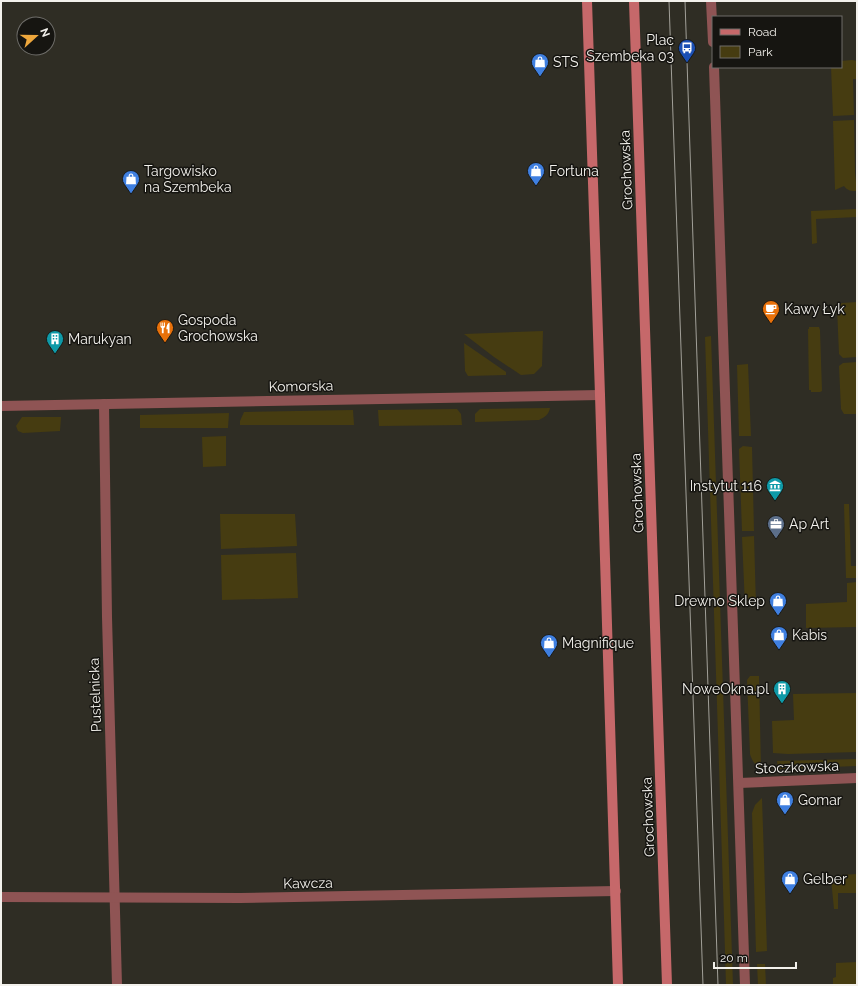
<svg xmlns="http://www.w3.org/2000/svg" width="858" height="986" viewBox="0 0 858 986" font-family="Raleway,sans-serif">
	<rect width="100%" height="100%" fill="#2f2d24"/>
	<!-- green -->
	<g fill="#463c11">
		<polygon points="852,60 857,61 857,79 853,79 854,115 833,116 831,67 841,67 841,61"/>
		<path d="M 854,120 L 855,173 L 857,191 C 851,191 848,191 844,186 L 835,190 L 833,121 Z"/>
		<polygon points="857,209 857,217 816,219 817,243 812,244 811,211"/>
		<polygon points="857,302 857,357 843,358 839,354 837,307 842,303"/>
		<polygon points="809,327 819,327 820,330 822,391 820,392 811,392 811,390 809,390 808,329 809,329"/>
		<polygon points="543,331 542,366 534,374 521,375 494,357 464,334"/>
		<polygon points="711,336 733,985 726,985 724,919 705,337"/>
		<polygon points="464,343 506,372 506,375 468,376 465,371"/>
		<polygon points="857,362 857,414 844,414 841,409 839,366 843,363"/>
		<polygon points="748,364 751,436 739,436 737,365"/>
		<path d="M 550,408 C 549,414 545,417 539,420 L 475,422 L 475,414 L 480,409 Z"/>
		<polygon points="457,409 461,414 462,425 379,426 378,410"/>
		<polygon points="353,410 354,425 240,425 240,421 244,412"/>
		<polygon points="229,413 228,428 140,428 140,415"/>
		<polygon points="22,417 61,417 60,431 23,433 18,431 16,426"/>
		<polygon points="226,436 226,466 203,467 202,437"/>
		<polygon points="743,446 752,447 754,531 742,531 739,449"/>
		<polygon points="844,504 849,504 851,566 857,566 857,578 846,578"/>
		<polygon points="220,514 295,514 297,546 221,549"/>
		<polygon points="754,536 756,606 745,606 742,537"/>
		<polygon points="296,553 298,598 222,600 221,555"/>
		<polygon points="857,582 857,627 806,628 806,604 847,602 847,583"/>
		<path d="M 750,676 L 759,676 L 761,769 C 755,765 752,761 750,754 L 747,680 Z"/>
		<polygon points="857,693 857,752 788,754 773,753 772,721 794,720 793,694"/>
		<polygon points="857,759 857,766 780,769 778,768 777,761"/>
		<polygon points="762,798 767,951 756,952 752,813 755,805"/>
		<polygon points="857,874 857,893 838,893 838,909 834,909 831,879 841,878 841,875"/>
		<polygon points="857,962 857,985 833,985 833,978 836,977 836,963"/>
		<polygon points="757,964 765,964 766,985 758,985"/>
	</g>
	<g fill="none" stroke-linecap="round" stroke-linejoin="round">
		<!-- street -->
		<g stroke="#8f5454" stroke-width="10">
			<polyline points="711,1 713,42"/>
			<polyline points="714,67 745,985"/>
			<polyline points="104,404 107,617 117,985"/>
			<polyline points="1,406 600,395"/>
			<polyline points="739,783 857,778"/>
			<polyline points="1,897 240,898 616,891"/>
		</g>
		<!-- secondary -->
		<g stroke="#c6686a" stroke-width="10">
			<polyline points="587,1 600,395 618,985"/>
			<polyline points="634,1 667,985"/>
		</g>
		<!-- tram -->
		<g stroke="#a2a099" stroke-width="1">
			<polyline points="669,1 703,985"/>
			<polyline points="685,1 718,985"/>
		</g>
	</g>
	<!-- icons -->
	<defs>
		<symbol id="bus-pin" viewBox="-11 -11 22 30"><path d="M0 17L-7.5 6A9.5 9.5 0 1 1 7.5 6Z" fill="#1a4fb4" stroke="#161511"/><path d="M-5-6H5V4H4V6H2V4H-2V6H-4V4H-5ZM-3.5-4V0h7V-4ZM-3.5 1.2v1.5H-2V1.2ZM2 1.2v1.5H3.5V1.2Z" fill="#fff"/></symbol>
		<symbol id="shop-pin" viewBox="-11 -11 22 30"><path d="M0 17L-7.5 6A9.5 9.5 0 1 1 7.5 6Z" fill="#3f7fe0" stroke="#161511"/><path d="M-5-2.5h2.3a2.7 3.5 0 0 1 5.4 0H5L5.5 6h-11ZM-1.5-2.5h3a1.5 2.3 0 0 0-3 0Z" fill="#fff"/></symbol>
		<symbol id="cafe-pin" viewBox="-11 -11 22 30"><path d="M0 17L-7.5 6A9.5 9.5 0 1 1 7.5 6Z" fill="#e8710a" stroke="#161511"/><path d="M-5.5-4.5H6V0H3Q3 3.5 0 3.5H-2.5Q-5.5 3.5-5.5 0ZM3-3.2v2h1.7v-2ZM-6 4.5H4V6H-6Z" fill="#fff"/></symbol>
		<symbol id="restaurant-pin" viewBox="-11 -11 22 30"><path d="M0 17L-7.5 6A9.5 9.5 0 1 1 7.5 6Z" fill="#e8710a" stroke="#161511"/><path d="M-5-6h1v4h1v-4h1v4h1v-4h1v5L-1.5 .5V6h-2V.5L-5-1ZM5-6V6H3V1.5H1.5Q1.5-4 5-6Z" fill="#fff"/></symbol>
		<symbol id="building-pin" viewBox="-11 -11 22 30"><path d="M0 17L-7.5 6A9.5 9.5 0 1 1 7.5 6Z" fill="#0f9aa8" stroke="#161511"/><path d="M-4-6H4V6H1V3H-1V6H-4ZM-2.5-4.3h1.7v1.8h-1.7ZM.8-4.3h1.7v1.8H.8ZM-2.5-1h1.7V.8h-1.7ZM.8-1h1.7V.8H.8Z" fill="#fff"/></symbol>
		<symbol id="museum-pin" viewBox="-11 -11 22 30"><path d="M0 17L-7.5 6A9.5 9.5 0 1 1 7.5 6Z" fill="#0f9aa8" stroke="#161511"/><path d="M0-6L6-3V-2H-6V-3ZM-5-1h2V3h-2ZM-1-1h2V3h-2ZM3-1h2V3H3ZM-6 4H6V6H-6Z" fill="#fff"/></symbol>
		<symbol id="office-pin" viewBox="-11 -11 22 30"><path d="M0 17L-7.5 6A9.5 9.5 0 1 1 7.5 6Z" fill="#5c6f8a" stroke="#161511"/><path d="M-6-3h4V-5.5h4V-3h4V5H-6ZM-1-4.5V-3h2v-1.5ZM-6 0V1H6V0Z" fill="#fff"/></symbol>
	</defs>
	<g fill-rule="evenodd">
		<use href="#bus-pin" x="677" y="38" width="20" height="27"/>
		<use href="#shop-pin" x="530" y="52" width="20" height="27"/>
		<use href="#shop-pin" x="526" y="161" width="20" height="27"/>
		<use href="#shop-pin" x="121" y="169" width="20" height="27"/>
		<use href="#cafe-pin" x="761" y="299" width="20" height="27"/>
		<use href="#restaurant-pin" x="155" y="318" width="20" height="27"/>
		<use href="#building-pin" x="45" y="329" width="20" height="27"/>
		<use href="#museum-pin" x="765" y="476" width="20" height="27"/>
		<use href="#office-pin" x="766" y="514" width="20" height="27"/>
		<use href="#shop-pin" x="768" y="591" width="20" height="27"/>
		<use href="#shop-pin" x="769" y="625" width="20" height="27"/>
		<use href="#shop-pin" x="539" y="633" width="20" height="27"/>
		<use href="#building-pin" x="772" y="679" width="20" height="27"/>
		<use href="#shop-pin" x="775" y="790" width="20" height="27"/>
		<use href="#shop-pin" x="780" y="869" width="20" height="27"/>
	</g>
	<g text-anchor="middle" stroke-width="3" stroke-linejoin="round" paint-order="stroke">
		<!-- poi labels -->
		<g font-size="14" fill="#f3f1ec" stroke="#161511" text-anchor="start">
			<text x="674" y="45" text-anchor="end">Plac<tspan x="674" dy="16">Szembeka 03</tspan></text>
			<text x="553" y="67">STS</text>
			<text x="144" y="176">Targowisko<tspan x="144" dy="16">na Szembeka</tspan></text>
			<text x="549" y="176">Fortuna</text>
			<text x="784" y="314">Kawy Łyk</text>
			<text x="178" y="325">Gospoda<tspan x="178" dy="16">Grochowska</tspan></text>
			<text x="68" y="344">Marukyan</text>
			<text x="762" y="491" text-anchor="end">Instytut 116</text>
			<text x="789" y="529">Ap Art</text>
			<text x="765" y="606" text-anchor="end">Drewno Sklep</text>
			<text x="792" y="640">Kabis</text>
			<text x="562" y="648">Magnifique</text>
			<text x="769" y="694" text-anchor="end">NoweOkna.pl</text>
			<text x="798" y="805">Gomar</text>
			<text x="803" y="884">Gelber</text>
		</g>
		<!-- street labels -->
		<g font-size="14" fill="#f3f1ec" stroke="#161511">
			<text transform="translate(626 170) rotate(-92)" y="5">Grochowska</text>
			<text transform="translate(301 386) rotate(-1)" y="5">Komorska</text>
			<text transform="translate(637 493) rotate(-92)" y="5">Grochowska</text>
			<text transform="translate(95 695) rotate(-92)" y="5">Pustelnicka</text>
			<text transform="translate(797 767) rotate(-2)" y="5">Stoczkowska</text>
			<text transform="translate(648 817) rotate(-92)" y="5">Grochowska</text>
			<text transform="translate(308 883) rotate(-1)" y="5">Kawcza</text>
		</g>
	</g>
	<!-- border -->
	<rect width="858" height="986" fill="none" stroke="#f3f1ec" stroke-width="4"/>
	<!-- legend -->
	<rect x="712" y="16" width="130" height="52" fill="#161511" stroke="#6e6d69"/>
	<rect x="720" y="29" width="20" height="6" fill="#c6686a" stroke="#6e6d69"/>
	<text x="748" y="36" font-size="12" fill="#f3f1ec">Road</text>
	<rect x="720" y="46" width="20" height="12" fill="#463c11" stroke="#6e6d69"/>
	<text x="748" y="56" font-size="12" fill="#f3f1ec">Park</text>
	<!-- north arrow -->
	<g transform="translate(36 36) rotate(69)"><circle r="19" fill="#161511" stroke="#6e6d69"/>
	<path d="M0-3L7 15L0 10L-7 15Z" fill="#eea73c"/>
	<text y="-6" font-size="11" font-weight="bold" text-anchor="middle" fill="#f3f1ec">N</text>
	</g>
	<!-- scale -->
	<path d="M714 962v6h82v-6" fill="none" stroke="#f3f1ec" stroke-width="2"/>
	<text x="720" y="962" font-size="12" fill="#f3f1ec" stroke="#161511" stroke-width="3" paint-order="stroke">20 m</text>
</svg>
